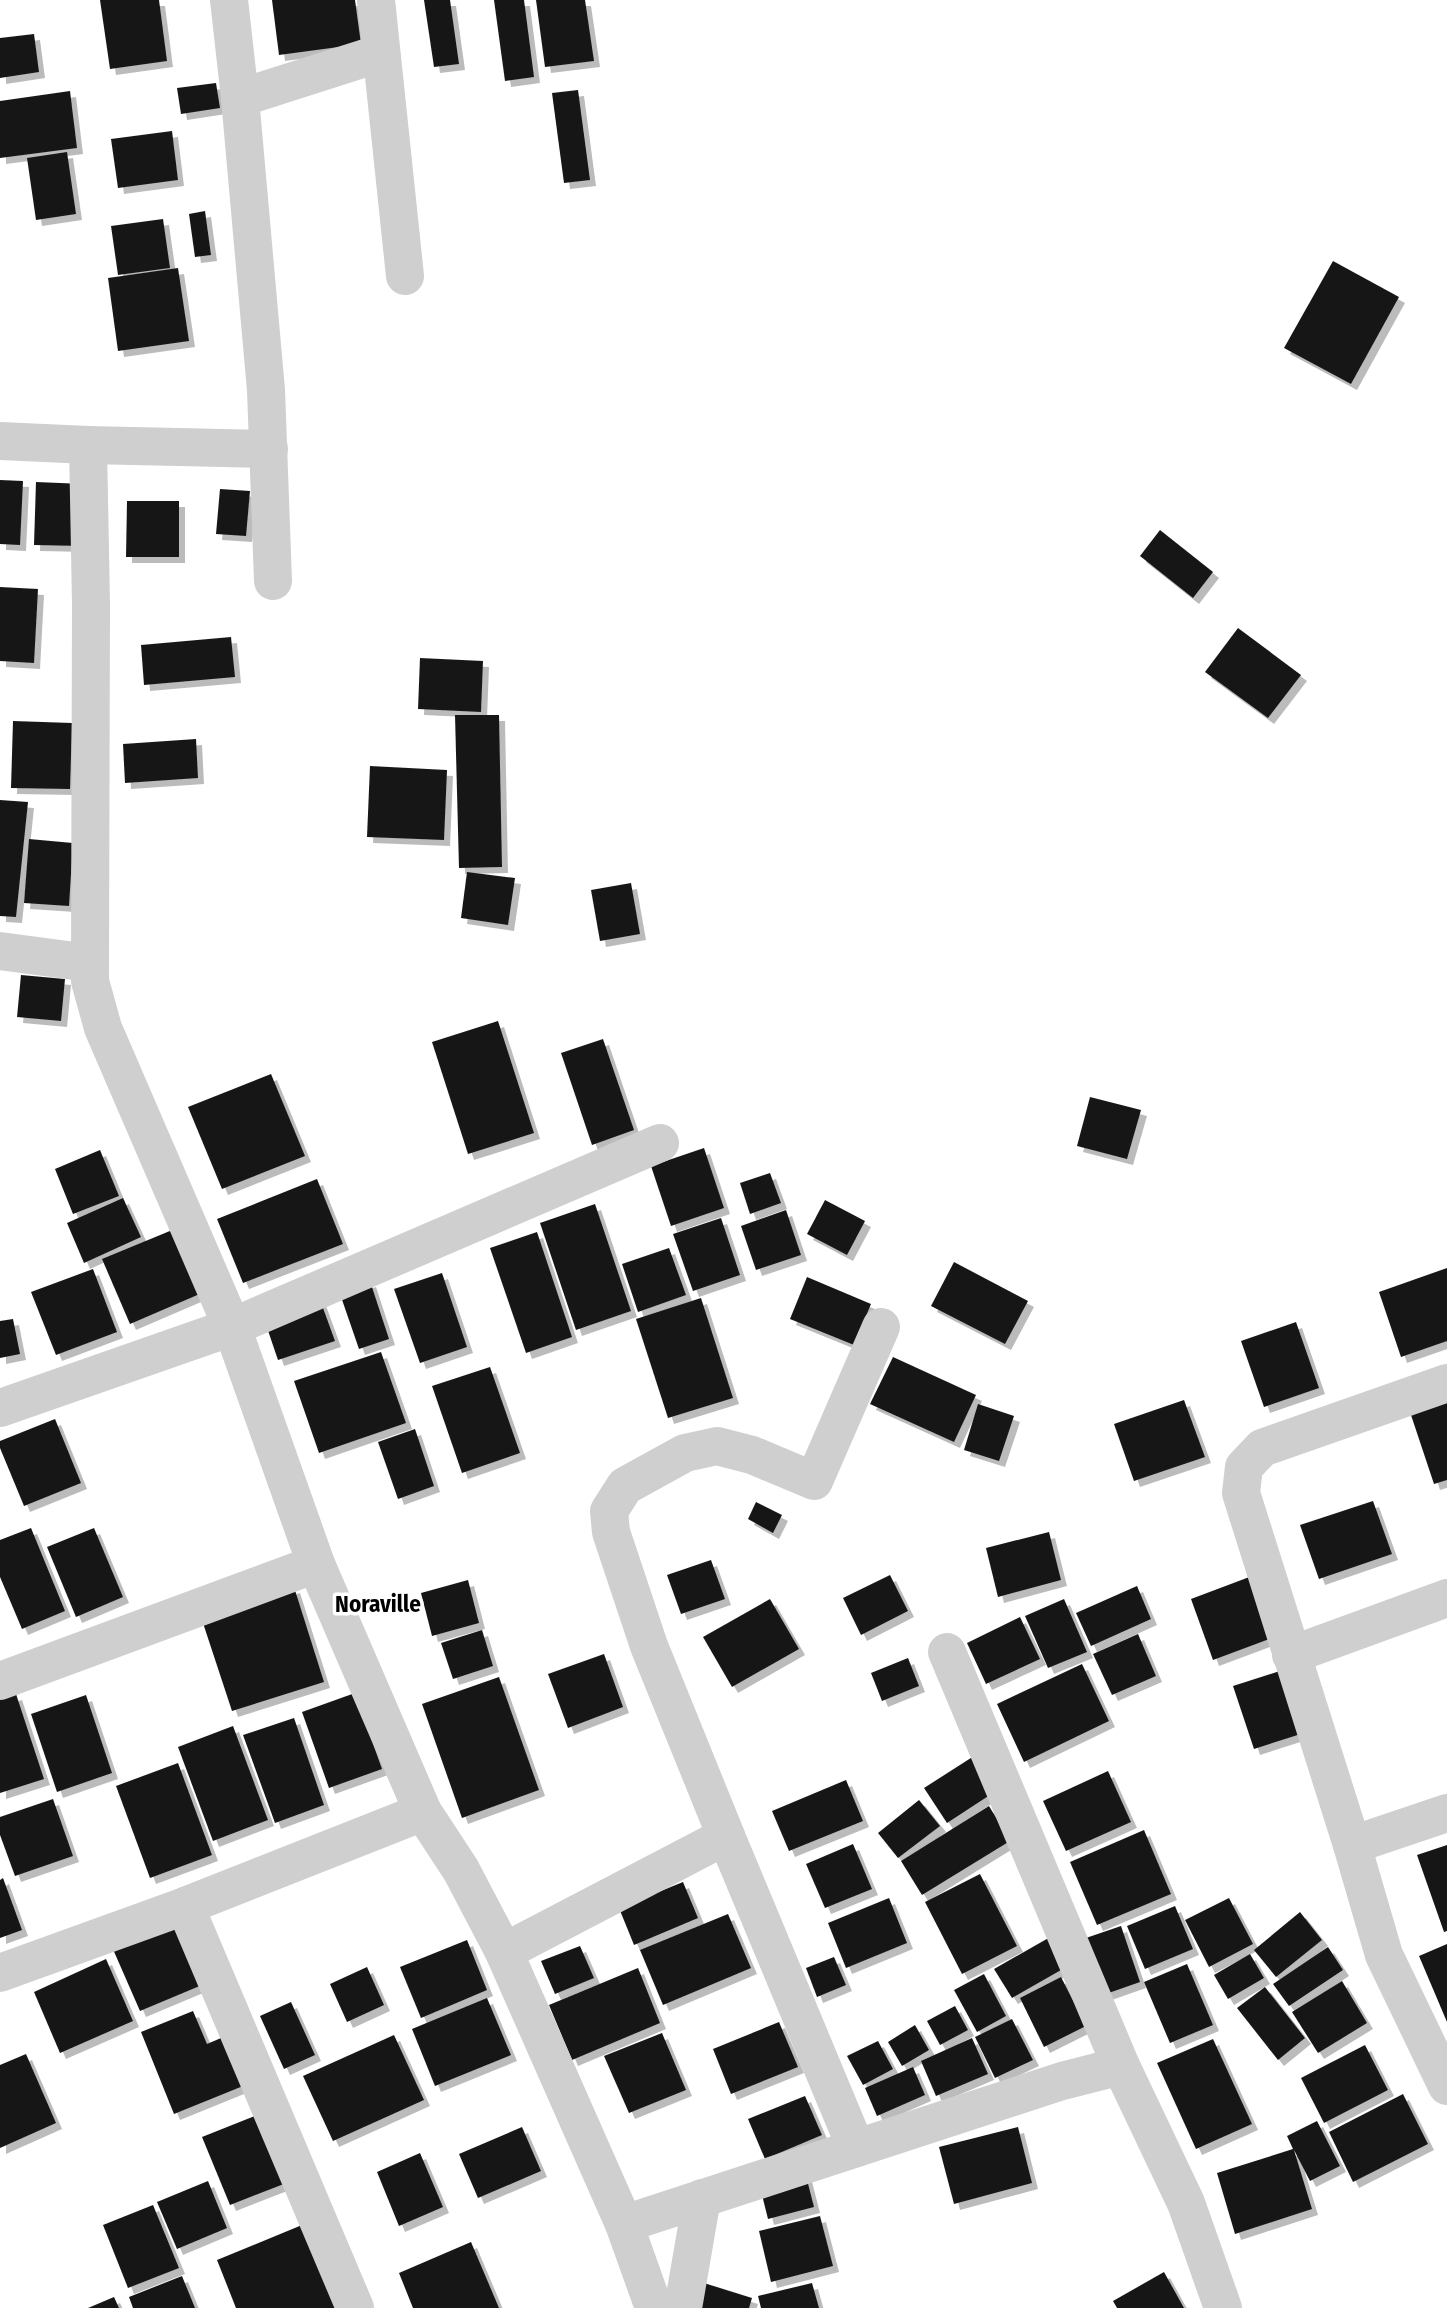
<svg xmlns="http://www.w3.org/2000/svg" width="1447" height="2308" viewBox="0 0 1447 2308" font-family="'Fira Sans Condensed',sans-serif">
	<defs>
		<filter id="shadow"><feDropShadow dx="6" dy="6" stdDeviation="0" flood-color="#0004"/></filter>
	</defs>
	<rect width="100%" height="100%" fill="#fff"/>
	<!-- building -->
	<g fill="#191919" filter="url(#shadow)">
		<polygon points="100,0 159,0 167,61 110,69"/>
		<polygon points="272,0 355,0 361,44 279,55"/>
		<polygon points="424,0 450,0 459,64 434,67"/>
		<polygon points="494,0 524,0 534,77 505,81"/>
		<polygon points="536,0 585,0 594,61 545,67"/>
		<polygon points="34,34 39,72 0,78 0,38"/>
		<polygon points="216,83 220,108 181,114 177,88"/>
		<polygon points="578,90 590,180 564,183 552,93"/>
		<polygon points="70,91 77,148 0,158 0,101"/>
		<polygon points="172,131 178,180 118,188 111,139"/>
		<polygon points="67,152 76,214 36,220 27,158"/>
		<polygon points="205,211 211,255 195,257 189,214"/>
		<polygon points="163,219 170,268 118,275 111,226"/>
		<polygon points="1333,261 1399,297 1351,384 1284,348"/>
		<polygon points="178,268 189,341 118,351 108,278"/>
		<polygon points="0,480 23,481 20,545 0,544"/>
		<polygon points="36,482 84,484 82,546 34,545"/>
		<polygon points="220,489 250,491 246,536 216,534"/>
		<polygon points="127,501 179,501 179,557 126,557"/>
		<polygon points="1160,530 1213,572 1193,598 1140,556"/>
		<polygon points="0,587 38,589 34,663 0,661"/>
		<polygon points="1238,628 1301,675 1268,718 1205,672"/>
		<polygon points="231,637 235,677 144,685 141,645"/>
		<polygon points="420,658 483,661 481,712 418,709"/>
		<polygon points="455,715 499,715 502,867 459,868"/>
		<polygon points="13,721 72,723 70,789 11,788"/>
		<polygon points="196,739 198,778 125,783 123,744"/>
		<polygon points="370,766 447,770 444,840 367,837"/>
		<polygon points="0,800 28,802 16,917 0,916"/>
		<polygon points="29,839 73,843 69,906 24,903"/>
		<polygon points="467,872 515,878 508,925 461,918"/>
		<polygon points="631,883 640,934 600,941 591,890"/>
		<polygon points="21,975 65,979 61,1021 17,1017"/>
		<polygon points="498,1021 534,1133 468,1154 432,1042"/>
		<polygon points="603,1039 634,1130 592,1145 561,1053"/>
		<polygon points="271,1074 305,1156 222,1189 188,1107"/>
		<polygon points="1090,1097 1141,1110 1127,1159 1077,1146"/>
		<polygon points="704,1148 724,1208 671,1226 651,1166"/>
		<polygon points="100,1150 119,1196 73,1214 55,1169"/>
		<polygon points="770,1173 781,1203 750,1214 740,1183"/>
		<polygon points="317,1179 343,1244 243,1283 217,1219"/>
		<polygon points="123,1198 141,1237 84,1263 67,1223"/>
		<polygon points="825,1200 865,1221 847,1255 807,1234"/>
		<polygon points="595,1204 631,1311 576,1330 540,1223"/>
		<polygon points="786,1210 801,1255 756,1270 741,1226"/>
		<polygon points="721,1218 740,1275 693,1291 673,1234"/>
		<polygon points="182,1226 209,1290 130,1324 102,1259"/>
		<polygon points="537,1232 572,1337 526,1353 490,1248"/>
		<polygon points="669,1248 686,1295 638,1312 622,1264"/>
		<polygon points="954,1262 1028,1301 1005,1344 931,1306"/>
		<polygon points="1447,1268 1447,1341 1401,1357 1379,1292"/>
		<polygon points="93,1269 117,1332 56,1355 31,1292"/>
		<polygon points="442,1273 467,1347 420,1363 394,1289"/>
		<polygon points="807,1277 871,1304 854,1345 790,1319"/>
		<polygon points="370,1281 389,1339 359,1349 339,1291"/>
		<polygon points="319,1297 335,1341 278,1360 263,1316"/>
		<polygon points="701,1298 733,1398 668,1418 636,1319"/>
		<polygon points="13,1319 20,1354 0,1358 0,1321"/>
		<polygon points="1296,1322 1319,1388 1264,1407 1241,1341"/>
		<polygon points="381,1352 406,1423 319,1453 294,1381"/>
		<polygon points="893,1357 976,1395 954,1442 870,1404"/>
		<polygon points="490,1367 520,1453 462,1473 432,1386"/>
		<polygon points="1447,1399 1447,1480 1434,1484 1410,1412"/>
		<polygon points="1184,1400 1205,1457 1134,1481 1114,1424"/>
		<polygon points="978,1404 1014,1416 999,1461 964,1450"/>
		<polygon points="55,1419 81,1483 24,1506 0,1448 0,1441"/>
		<polygon points="415,1429 434,1486 398,1499 378,1442"/>
		<polygon points="1373,1501 1392,1554 1319,1579 1300,1525"/>
		<polygon points="756,1502 782,1515 773,1533 748,1519"/>
		<polygon points="31,1528 65,1611 22,1629 0,1577 0,1540"/>
		<polygon points="94,1528 123,1597 76,1617 47,1547"/>
		<polygon points="1049,1532 1061,1580 998,1597 986,1548"/>
		<polygon points="711,1560 725,1599 681,1614 667,1575"/>
		<polygon points="890,1575 908,1611 861,1635 843,1598"/>
		<polygon points="1252,1576 1275,1637 1213,1660 1191,1599"/>
		<polygon points="468,1580 479,1623 432,1636 421,1593"/>
		<polygon points="1137,1586 1151,1619 1091,1646 1076,1613"/>
		<polygon points="294,1587 324,1682 232,1711 201,1617"/>
		<polygon points="770,1599 799,1649 732,1687 703,1637"/>
		<polygon points="1064,1599 1087,1652 1048,1668 1025,1616"/>
		<polygon points="1020,1617 1040,1659 986,1684 967,1643"/>
		<polygon points="482,1630 493,1666 453,1679 441,1643"/>
		<polygon points="1138,1634 1156,1676 1112,1695 1093,1654"/>
		<polygon points="604,1654 623,1707 568,1728 548,1674"/>
		<polygon points="908,1658 919,1686 882,1701 871,1673"/>
		<polygon points="1082,1664 1109,1721 1024,1762 997,1704"/>
		<polygon points="1286,1669 1307,1732 1254,1749 1233,1686"/>
		<polygon points="499,1677 539,1790 462,1818 422,1704"/>
		<polygon points="355,1693 382,1769 329,1788 302,1712"/>
		<polygon points="16,1694 44,1779 0,1793 0,1699"/>
		<polygon points="86,1695 112,1773 57,1792 31,1714"/>
		<polygon points="294,1718 324,1805 275,1823 243,1735"/>
		<polygon points="233,1726 268,1820 213,1841 178,1747"/>
		<polygon points="974,1756 996,1791 947,1823 924,1788"/>
		<polygon points="178,1763 212,1855 150,1878 116,1786"/>
		<polygon points="1108,1771 1131,1822 1066,1851 1043,1801"/>
		<polygon points="846,1780 863,1821 789,1851 772,1811"/>
		<polygon points="53,1799 73,1856 15,1876 0,1835 0,1817"/>
		<polygon points="919,1800 940,1826 898,1858 878,1833"/>
		<polygon points="989,1806 1010,1841 922,1895 901,1861"/>
		<polygon points="1144,1830 1171,1894 1097,1925 1070,1862"/>
		<polygon points="853,1844 872,1889 825,1908 806,1864"/>
		<polygon points="1447,1845 1447,1931 1444,1932 1417,1855"/>
		<polygon points="980,1874 1017,1946 962,1974 925,1902"/>
		<polygon points="3,1878 22,1930 0,1938 0,1880"/>
		<polygon points="683,1882 698,1918 634,1945 619,1908"/>
		<polygon points="889,1898 907,1943 846,1968 828,1923"/>
		<polygon points="1229,1898 1253,1944 1209,1967 1185,1920"/>
		<polygon points="1175,1906 1193,1949 1145,1969 1127,1926"/>
		<polygon points="1300,1912 1322,1940 1276,1977 1254,1950"/>
		<polygon points="728,1914 751,1968 663,2005 640,1950"/>
		<polygon points="174,1920 202,1985 140,2011 112,1947"/>
		<polygon points="1121,1926 1140,1982 1103,1995 1083,1939"/>
		<polygon points="1052,1936 1068,1966 1012,1998 994,1969"/>
		<polygon points="467,1940 487,1990 421,2018 400,1967"/>
		<polygon points="1447,1944 1447,2022 1419,1956"/>
		<polygon points="580,1946 594,1978 555,1994 541,1961"/>
		<polygon points="1328,1947 1343,1970 1289,2006 1273,1984"/>
		<polygon points="1250,1954 1264,1978 1228,1999 1214,1975"/>
		<polygon points="834,1957 846,1985 817,1997 806,1968"/>
		<polygon points="106,1959 133,2021 60,2053 34,1992"/>
		<polygon points="1187,1964 1213,2025 1170,2043 1144,1982"/>
		<polygon points="367,1967 384,2005 347,2022 330,1984"/>
		<polygon points="638,1968 660,2023 572,2060 549,2005"/>
		<polygon points="984,1974 1006,2016 977,2032 954,1990"/>
		<polygon points="1061,1977 1086,2026 1044,2047 1020,1998"/>
		<polygon points="1342,1981 1367,2023 1318,2053 1292,2012"/>
		<polygon points="1265,1987 1305,2038 1278,2060 1237,2008"/>
		<polygon points="487,1998 511,2055 435,2086 412,2029"/>
		<polygon points="291,2002 315,2055 284,2069 260,2016"/>
		<polygon points="955,2006 968,2030 940,2045 927,2021"/>
		<polygon points="193,2011 207,2044 228,2035 248,2084 174,2114 141,2032"/>
		<polygon points="1012,2019 1033,2060 995,2078 975,2037"/>
		<polygon points="779,2022 798,2067 731,2094 713,2049"/>
		<polygon points="915,2025 929,2050 902,2066 888,2042"/>
		<polygon points="662,2033 686,2090 629,2113 604,2056"/>
		<polygon points="394,2035 424,2100 333,2141 303,2076"/>
		<polygon points="972,2038 988,2074 936,2096 921,2061"/>
		<polygon points="1213,2039 1252,2124 1196,2149 1157,2063"/>
		<polygon points="878,2041 893,2069 863,2085 847,2056"/>
		<polygon points="1365,2045 1388,2090 1324,2123 1301,2078"/>
		<polygon points="26,2054 56,2123 0,2148 0,2065"/>
		<polygon points="913,2067 925,2095 877,2116 865,2088"/>
		<polygon points="1403,2094 1428,2144 1353,2182 1329,2132"/>
		<polygon points="805,2096 822,2135 765,2159 748,2119"/>
		<polygon points="260,2114 289,2182 230,2205 202,2137"/>
		<polygon points="1317,2121 1340,2166 1310,2181 1294,2150 1312,2209 1235,2234 1217,2173 1293,2149 1287,2136"/>
		<polygon points="522,2127 541,2171 478,2198 459,2154"/>
		<polygon points="1018,2127 1032,2183 954,2204 939,2147"/>
		<polygon points="420,2153 443,2207 399,2226 377,2172"/>
		<polygon points="805,2172 814,2207 768,2219 759,2183"/>
		<polygon points="208,2181 227,2228 177,2249 157,2202"/>
		<polygon points="153,2205 179,2268 128,2288 103,2225"/>
		<polygon points="820,2216 833,2266 771,2282 759,2231"/>
		<polygon points="302,2225 336,2308 236,2308 217,2260"/>
		<polygon points="471,2242 499,2308 413,2308 399,2273"/>
		<polygon points="1164,2272 1184,2308 1117,2308 1113,2301"/>
		<polygon points="182,2276 195,2308 133,2308 129,2297"/>
		<polygon points="704,2283 752,2298 749,2308 697,2308"/>
		<polygon points="812,2283 819,2308 761,2308 758,2296"/>
		<polygon points="114,2297 119,2308 88,2308"/>
	</g>
	<g fill="none" stroke-linecap="round" stroke-linejoin="round">
		<!-- minor -->
		<g stroke="#cfcfcf" stroke-width="38">
			<polyline points="229,0 240,98 266,390 273,581"/>
			<polyline points="376,0 405,276"/>
			<polyline points="240,98 381,53"/>
			<polyline points="0,441 88,445 91,604 90,963 90,981 103,1028 232,1327 316,1564 423,1812 461,1870 504,1952 624,2224 654,2308"/>
			<polyline points="88,445 269,449"/>
			<polyline points="0,951 90,963"/>
			<polyline points="1447,1383 1262,1448 1244,1467 1241,1493 1352,1845 1384,1955 1447,2086"/>
			<polyline points="0,1408 232,1327 660,1143"/>
			<polyline points="947,1652 1121,2066"/>
			<polyline points="1291,1655 1447,1598"/>
			<polyline points="0,1681 316,1564"/>
			<polyline points="726,1836 649,1646 611,1532 609,1511 625,1486 685,1453 717,1446 752,1455 814,1481 881,1327"/>
			<polyline points="1352,1845 1447,1813"/>
			<polyline points="185,1906 355,2308"/>
			<polyline points="504,1952 726,1836 856,2148"/>
			<polyline points="0,1973 185,1906 423,1812"/>
			<polyline points="624,2224 1062,2081 1121,2066 1186,2203 1223,2308"/>
			<polyline points="683,2308 702,2198"/>
		</g>
	</g>
	<g text-anchor="middle" stroke-width="7" stroke-linejoin="round" paint-order="stroke">
		<!-- neighbourhood labels -->
		<g font-size="23" font-weight="bold" fill="#000" stroke="#fff">
			<text x="378" y="1612">Noraville</text>
		</g>
	</g>
</svg>
